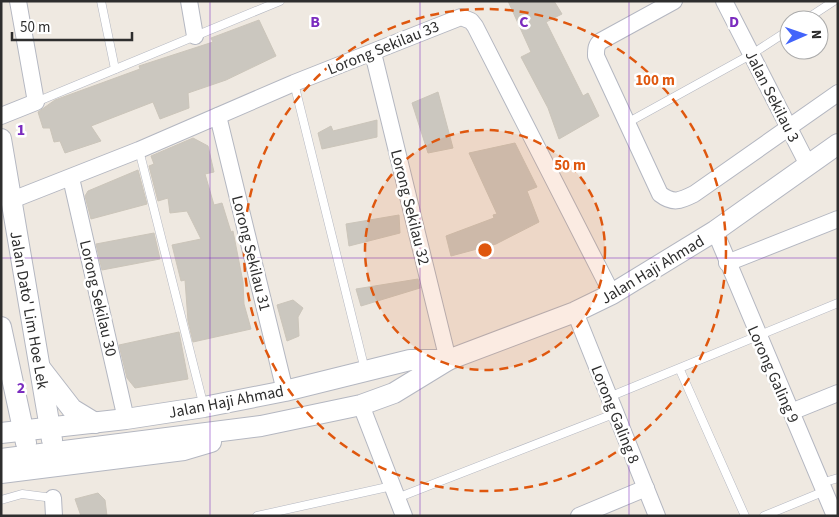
<svg xmlns="http://www.w3.org/2000/svg" width="839" height="517" viewBox="0 0 839 517" font-family="'Source Sans 3',sans-serif">
	<rect width="100%" height="100%" fill="#efe9e1"/>
	<!-- building -->
	<g fill="#cbc7bf" stroke="#cbc5ba">
		<polygon points="508,1 554,1 562,14 546,22 583,96 588,93 599,116 559,139 548,108 521,57 531,52"/>
		<polygon points="259,20 276,56 226,80 188,93 189,108 160,119 153,102 91,126 101,141 65,153 60,141 54,142 50,128 43,128 38,112 55,100 140,69 139,66 213,42 211,38"/>
		<polygon points="438,92 453,148 428,153 412,103"/>
		<polygon points="377,120 377,137 322,149 318,133 331,126 333,131"/>
		<polygon points="193,138 208,146 214,172 205,174 214,205 222,203 231,232 233,231 243,282 244,304 251,329 193,342 188,321 185,280 181,281 172,245 201,239 187,211 170,213 168,198 158,201 149,166 154,164 151,156"/>
		<polygon points="515,143 537,187 527,191 539,222 496,244 451,256 446,236 494,218 493,215 497,214 469,153"/>
		<polygon points="138,170 147,204 91,219 85,196 88,191"/>
		<polygon points="399,215 400,233 349,246 346,224"/>
		<polygon points="154,233 160,259 102,270 96,244"/>
		<polygon points="418,279 420,288 361,306 356,289"/>
		<polygon points="293,300 303,308 298,317 299,336 287,341 277,305"/>
		<polygon points="179,332 188,379 135,388 127,378 119,345"/>
		<polygon points="98,493 105,500 107,516 81,516 75,499"/>
	</g>
	<g fill="none" stroke-linecap="round" stroke-linejoin="round">
		<defs>
			<g id="service">
				<polyline points="101,1 115,69"/>
				<polyline points="805,20 834,1"/>
				<polyline points="294,83 365,370"/>
				<polyline points="36,102 280,1"/>
				<polyline points="627,123 752,54 789,30"/>
				<polyline points="139,150 204,407"/>
				<polyline points="680,370 745,516"/>
				<polyline points="609,397 838,303"/>
				<polyline points="821,483 838,478"/>
				<polyline points="397,498 616,413"/>
				<polyline points="1,500 22,494 53,498"/>
				<polyline points="257,516 392,486"/>
				<polyline points="764,516 825,491"/>
			</g>
			<g id="minor">
				<polyline points="189,1 195,36"/>
				<path d="M 674,1 L 601,41 C 596,45 596,49 596,56 L 660,194 C 673,204 680,201 694,194 L 838,93"/>
				<polyline points="724,1 808,165"/>
				<polyline points="373,53 448,360"/>
				<polyline points="1,116 36,102 18,1"/>
				<polyline points="218,116 285,391"/>
				<polyline points="71,178 126,419"/>
				<polyline points="12,200 139,150 294,83 461,17 471,21 475,26 612,294"/>
				<polyline points="715,231 835,516"/>
				<polyline points="727,263 838,219"/>
				<polyline points="575,312 657,516"/>
				<polyline points="361,405 404,516"/>
				<polyline points="791,412 838,393"/>
				<polyline points="53,498 54,516"/>
				<polyline points="579,516 646,488"/>
			</g>
			<g id="tertiary">
				<polyline points="1,139 52,440"/>
				<polyline points="1,327 26,443"/>
				<polyline points="41,369 72,409 95,423"/>
				<polyline points="1,433 126,419 204,407 285,391 410,360 448,360"/>
				<polyline points="1,459 261,426 361,405 394,393 448,360 575,312 612,294 715,231 838,144"/>
				<polyline points="1,473 184,450 211,442"/>
			</g>
		</defs>
		<!-- service casing -->
		<use href="#service" stroke="#b4b7c1" stroke-width="9"/>
		<!-- minor casing -->
		<use href="#minor" stroke="#b4b7c1" stroke-width="18"/>
		<!-- tertiary casing -->
		<use href="#tertiary" stroke="#b4b7c1" stroke-width="22"/>
		<!-- service -->
		<use href="#service" stroke="#fff" stroke-width="8"/>
		<!-- minor -->
		<use href="#minor" stroke="#fff" stroke-width="16"/>
		<!-- tertiary -->
		<use href="#tertiary" stroke="#fff" stroke-width="20"/>
	</g>
	<!-- grid -->
	<path fill="none" stroke="#7b2cbf" stroke-width="1" stroke-opacity="0.55" d="M 210,1 L 210,516M 420,1 L 420,516M 629,1 L 629,516M 1,258 L 838,258"/>
	<!-- distance rings -->
	<circle cx="485" cy="250" r="120" fill="#df570e" fill-opacity=".12"/>
	<g fill="none" stroke="#df570e" stroke-width="2.5" stroke-dasharray="9 6">
		<circle cx="485" cy="250" r="120"/>
		<circle cx="485" cy="250" r="241"/>
	</g>
	<g text-anchor="middle" stroke-width="5" stroke-linejoin="round" paint-order="stroke">
		<!-- street labels -->
		<g font-size="16" fill="#2e2e2e" stroke="#fff">
			<text transform="translate(383 47) rotate(-22)" y="6">Lorong Sekilau 33</text>
			<text transform="translate(773 96) rotate(63)" y="6">Jalan Sekilau 3</text>
			<text transform="translate(411 207) rotate(76)" y="6">Lorong Sekilau 32</text>
			<text transform="translate(252 253) rotate(76)" y="6">Lorong Sekilau 31</text>
			<text transform="translate(652 269) rotate(-31)" y="6">Jalan Haji Ahmad</text>
			<text transform="translate(99 298) rotate(77)" y="6">Lorong Sekilau 30</text>
			<text transform="translate(30 310) rotate(80)" y="6">Jalan Dato' Lim Hoe Lek</text>
			<text transform="translate(774 374) rotate(66)" y="6">Lorong Galing 9</text>
			<text transform="translate(226 401) rotate(-11)" y="6">Jalan Haji Ahmad</text>
			<text transform="translate(616 414) rotate(68)" y="6">Lorong Galing 8</text>
		</g>
	</g>
	<g font-size="16" text-anchor="middle" font-weight="bold" fill="#7b2cbf" stroke="#fff" stroke-width="5" stroke-linejoin="round" paint-order="stroke">
		<text x="315" y="27">B</text>
		<text x="524" y="27">C</text>
		<text x="734" y="27">D</text>
		<text x="21" y="135">1</text>
		<text x="21" y="393">2</text>
	</g>
	<circle cx="485" cy="250" r="8" fill="#df570e" stroke="#fff" stroke-width="2.5"/>
	<g font-size="15" text-anchor="middle" font-weight="bold" fill="#df570e" stroke="#fff" stroke-width="5" stroke-linejoin="round" paint-order="stroke">
		<text x="655" y="85">100 m</text>
		<text x="570" y="170">50 m</text>
	</g>
	<!-- border -->
	<rect width="839" height="517" fill="none" stroke="#2e2e2e" stroke-width="5"/>
	<!-- north arrow -->
	<g transform="translate(804 35) rotate(88)"><circle r="24" fill="#ffffff" stroke="#ababab"/>
	<path d="M0-4L9 19L0 12L-9 19Z" fill="#4264fb"/>
	<text y="-8" font-size="14" font-weight="bold" text-anchor="middle" fill="#2e2e2e">N</text>
	</g>
	<!-- scale -->
	<path d="M12 32v8h120v-8" fill="none" stroke="#2e2e2e" stroke-width="2.5"/>
	<text x="20" y="32" font-size="15" fill="#2e2e2e" stroke="#ffffff" stroke-width="4" paint-order="stroke">50 m</text>
</svg>
